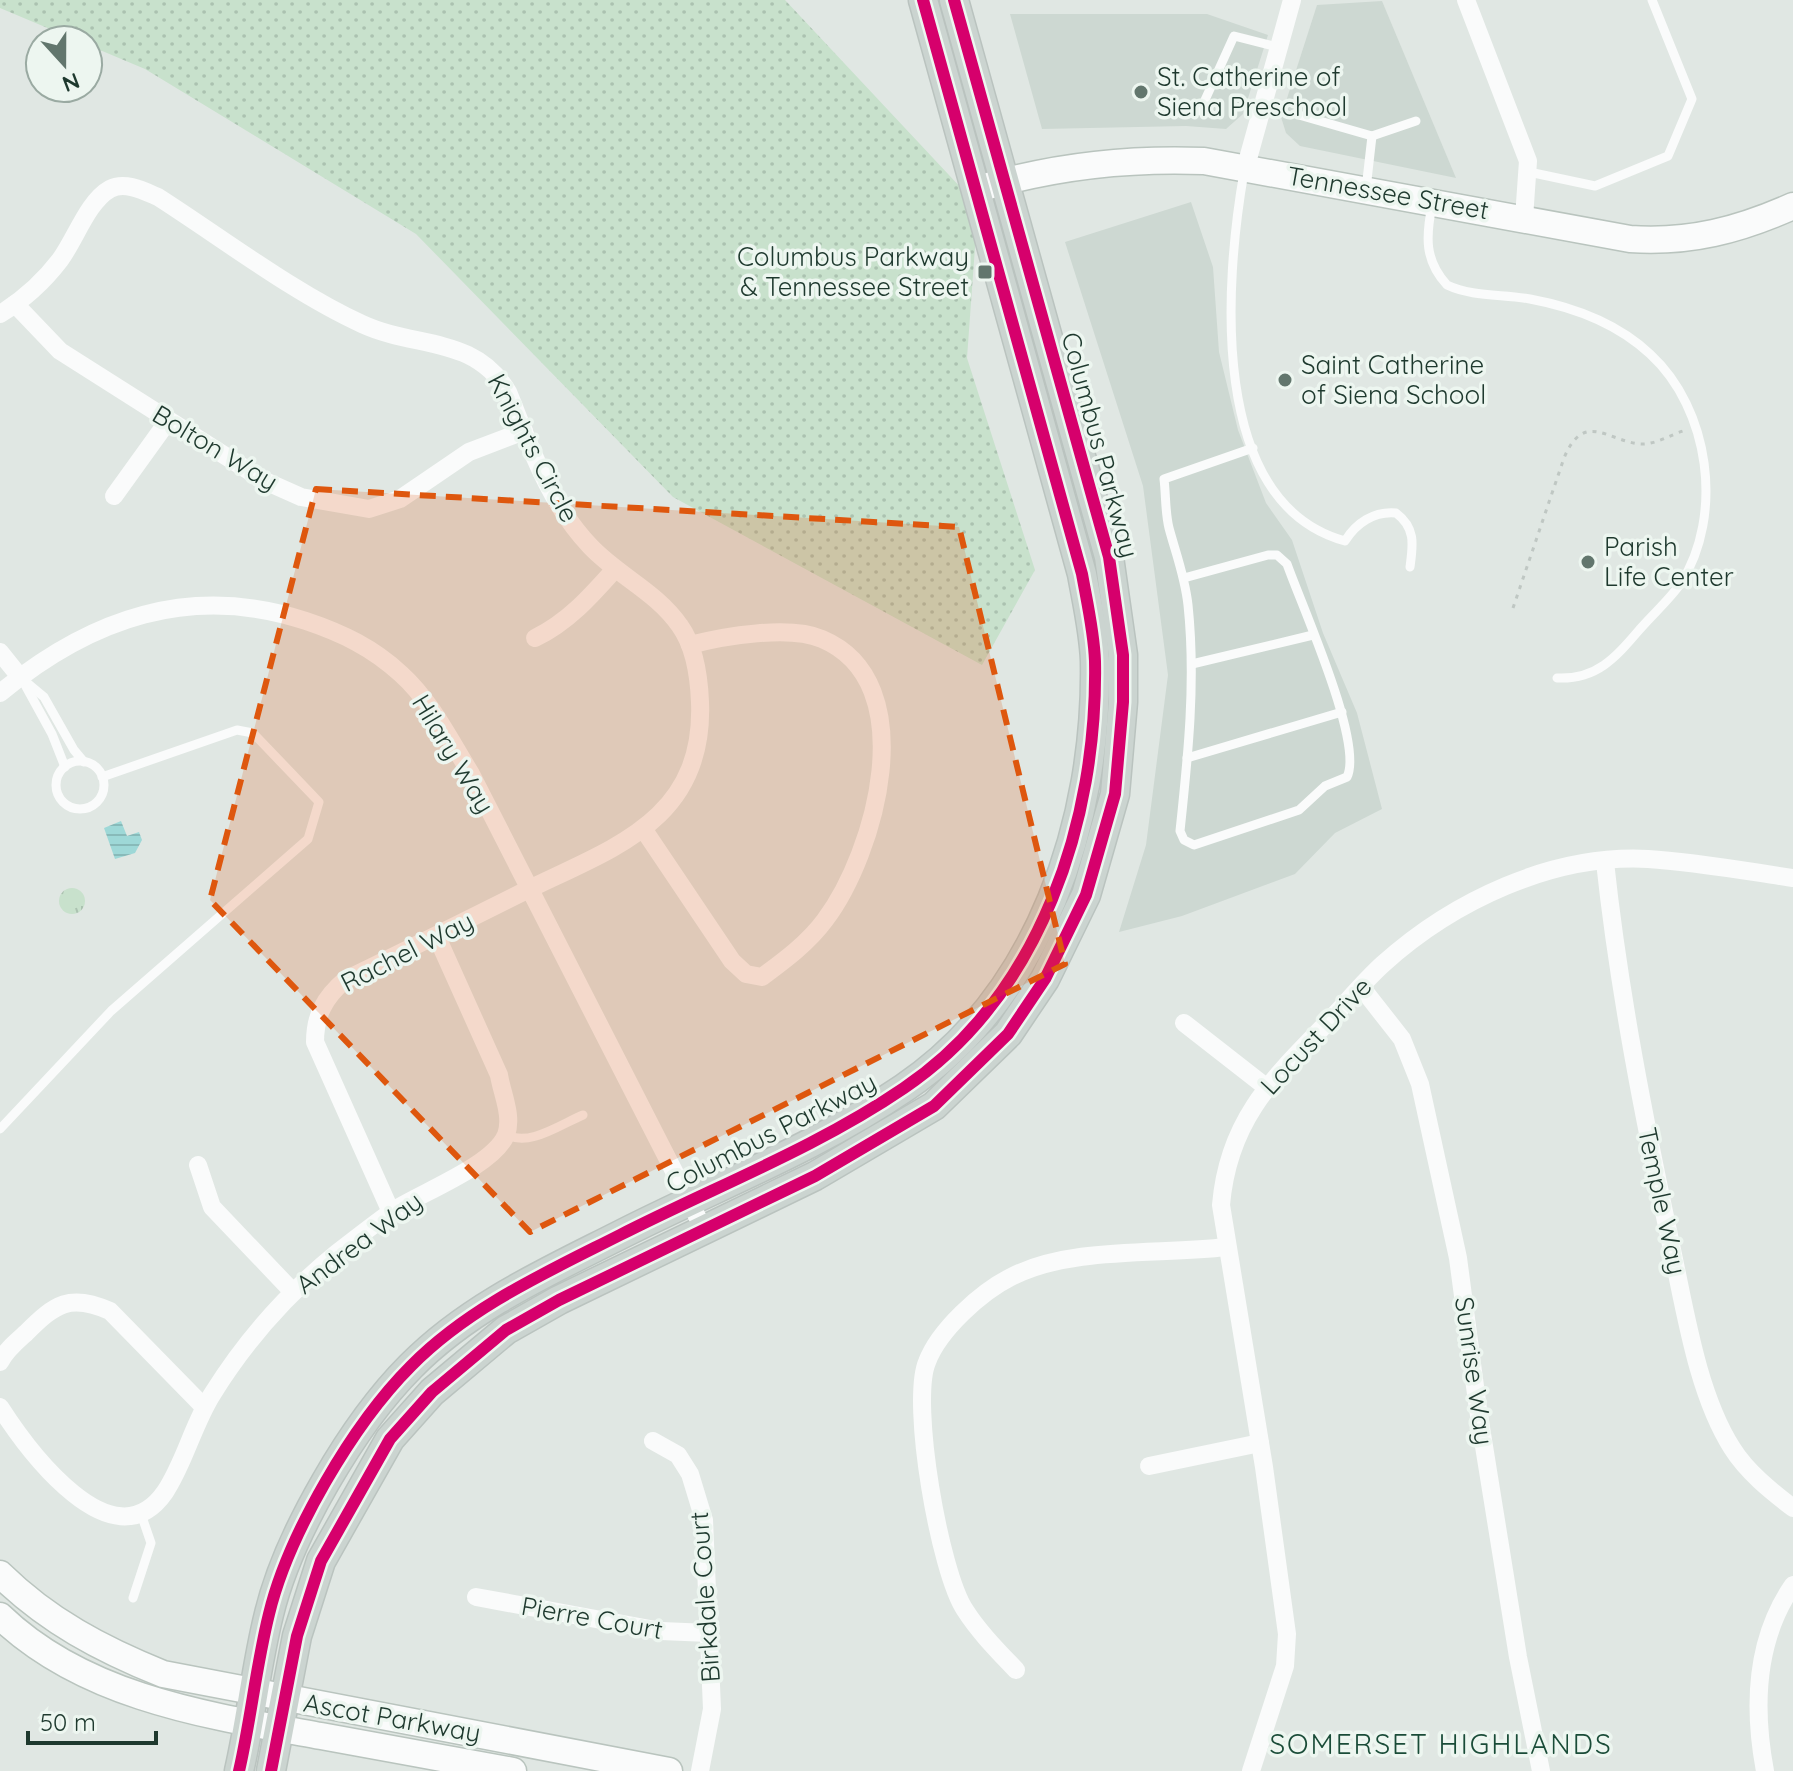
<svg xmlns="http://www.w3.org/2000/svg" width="1793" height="1771" viewBox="0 0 1793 1771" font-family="Quicksand,sans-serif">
	<defs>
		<pattern id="grass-dots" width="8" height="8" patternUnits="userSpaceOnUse" patternTransform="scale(2)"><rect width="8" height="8" fill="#c8e1cc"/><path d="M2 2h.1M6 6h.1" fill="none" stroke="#abc2b0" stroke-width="1.8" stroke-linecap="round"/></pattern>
		<pattern id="park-tufts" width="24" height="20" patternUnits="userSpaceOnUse" patternTransform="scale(2)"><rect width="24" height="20" fill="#c8e1cc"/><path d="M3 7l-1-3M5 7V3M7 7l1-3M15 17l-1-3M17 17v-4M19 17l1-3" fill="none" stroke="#abc2b0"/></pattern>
		<pattern id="water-rules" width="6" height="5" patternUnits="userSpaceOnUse" patternTransform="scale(2)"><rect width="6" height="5" fill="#9ed8d7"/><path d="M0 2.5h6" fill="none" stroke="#88bab9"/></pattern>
	</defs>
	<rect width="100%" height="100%" fill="#e0e7e3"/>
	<!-- built -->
	<g fill="#cdd8d2">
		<polygon points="1382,1 1456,178 1300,146 1286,133 1281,117 1317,5"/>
		<polygon points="1010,14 1207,14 1268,35 1243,114 1226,129 1186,126 1042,129"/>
		<polygon points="1191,202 1213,267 1219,352 1238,430 1266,503 1292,540 1323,633 1357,713 1382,809 1335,833 1295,874 1182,916 1119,932 1146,845 1168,675 1143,486 1065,242"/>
	</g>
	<!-- grass -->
	<polygon fill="url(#grass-dots)" points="0,0 785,0 978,206 967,358 1035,570 982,665 673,497 416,234 145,69 88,45 88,40 76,40 0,8"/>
	<!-- park -->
	<circle fill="url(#park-tufts)" cx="72" cy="901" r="13"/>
	<!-- water -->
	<polygon fill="url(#water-rules)" points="121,821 127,836 139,832 142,840 135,853 115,859 104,828"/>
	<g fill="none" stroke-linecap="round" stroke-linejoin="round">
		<defs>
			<g id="secondary">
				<path d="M 978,189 C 1053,166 1126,158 1204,161 L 1630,239 C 1690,243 1739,230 1793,206"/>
				<path d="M 0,1574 C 48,1621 101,1649 163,1674 L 669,1771"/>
				<path d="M 0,1616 C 85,1698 210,1716 321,1736 C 385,1748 449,1759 513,1771"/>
			</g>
			<g id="primary">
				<path d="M 239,1771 C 251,1719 256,1666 269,1614 C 288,1535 353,1424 411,1366 C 469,1307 547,1272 620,1235 C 714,1187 816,1148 904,1088 C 1041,995 1098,820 1095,661 C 1094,632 1087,602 1082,574 L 923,0"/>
				<polyline points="271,1771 297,1636 321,1561 390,1439 432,1392 506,1330 559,1300 815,1176 934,1106 1008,1034 1045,979 1086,895 1115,794 1123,702 1123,655 1109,557 954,0"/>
			</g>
		</defs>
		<!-- secondary casing -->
		<use href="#secondary" stroke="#b9c4be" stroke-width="29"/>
		<!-- primary casing -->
		<use href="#primary" stroke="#bac3bf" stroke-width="31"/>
		<!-- path -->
		<g stroke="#bfc7c3" stroke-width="3" stroke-dasharray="4 6" stroke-linecap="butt">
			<polyline points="1656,540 1684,549"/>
			<path d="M 1513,608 L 1564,458 C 1584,410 1608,441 1640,444 C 1655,445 1670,435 1683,431"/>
		</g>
		<!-- lane -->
		<g stroke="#fafbfb" stroke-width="9">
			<polyline points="1200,111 1234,36 1277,47"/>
			<polyline points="1299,115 1372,136 1366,189"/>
			<polyline points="1372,136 1416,121"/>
			<path d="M 1244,172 C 1225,281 1207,503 1345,541 C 1356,523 1374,511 1396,513 C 1416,528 1413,545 1410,567"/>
			<polyline points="1529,172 1595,186 1668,156 1692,99 1652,0"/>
			<path d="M 1432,205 C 1426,236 1424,260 1447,285 C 1472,297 1503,294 1530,299 C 1573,307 1618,324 1650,354 C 1710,409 1724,515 1681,583 C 1670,599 1653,614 1640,629 C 1616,657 1597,680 1557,678"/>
			<path d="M 1184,578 L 1268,555 L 1277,555 L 1287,564 C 1301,604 1364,743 1347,777 L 1325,786 L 1299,810 L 1194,845 L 1184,840 L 1180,831 C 1188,756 1196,681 1188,605 C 1185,577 1176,554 1169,528 C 1165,512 1166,495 1164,479 L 1253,448"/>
			<polyline points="1192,664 1313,635"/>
			<polyline points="20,677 44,697 74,750 84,762"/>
			<polyline points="24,683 52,734 65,767"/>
			<polyline points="1187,758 1342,712"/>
			<circle cx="80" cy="785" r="24"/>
			<polyline points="0,1129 111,1011 308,839 319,802 253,733 237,730 102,777"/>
			<path d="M 506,1134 C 528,1148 561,1124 583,1115"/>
			<polyline points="133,1598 151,1543 140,1511"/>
		</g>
		<!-- street -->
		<g stroke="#fafbfb" stroke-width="18">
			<polyline points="1466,0 1528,161 1524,218"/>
			<polyline points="1246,166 1292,0"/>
			<polyline points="15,304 60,351 265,481 301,497 369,509 400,499 469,452 524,431"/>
			<path d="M 0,314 C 23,300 44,281 60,260 C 75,240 88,201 110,189 C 125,181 144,191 158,197 C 222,238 294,293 362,324 C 416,349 474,335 508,392 C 530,446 549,503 590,546 C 618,576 657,592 680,626 C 695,647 699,677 700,702 C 705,824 608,849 519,894 C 461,923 403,952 345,980 C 325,997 315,1015 315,1042 L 391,1212"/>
			<polyline points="114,496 168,421"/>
			<path d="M 535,638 C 568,622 591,596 615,569"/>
			<polyline points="0,652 20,677"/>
			<path d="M 0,693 C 91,618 191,583 306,621 C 342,633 373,648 401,674 C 431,701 450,740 471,774 L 703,1228"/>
			<path d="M 644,830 L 732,961 L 746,974 L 762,977 C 785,960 808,943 825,920 C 875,854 924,682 822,639 C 790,625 724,636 690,645"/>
			<path d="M 1605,862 C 1619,992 1644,1118 1671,1245 C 1685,1309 1697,1393 1732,1448 C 1747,1472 1771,1491 1793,1508"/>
			<polyline points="1362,988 1402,1039 1420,1084 1458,1258 1478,1409 1518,1657 1541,1771"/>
			<polyline points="1184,1023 1266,1087"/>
			<polyline points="198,1165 212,1207 293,1292"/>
			<path d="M 0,1362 C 6,1350 16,1342 26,1333 C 55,1304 70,1293 110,1311 L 204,1407"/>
			<path d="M 0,1407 C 27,1449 113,1567 165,1492 C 185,1462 193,1424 213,1393 C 246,1340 289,1292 337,1253 C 355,1239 373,1225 391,1212 C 420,1193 493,1166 506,1135 C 513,1116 502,1094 499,1075 L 437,937"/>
			<polyline points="653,1441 678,1455 690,1474 704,1520 712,1709 700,1771"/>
			<polyline points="1149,1466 1260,1443"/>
			<polyline points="476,1597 661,1631 709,1633"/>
			<path d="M 1016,1670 C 998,1651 979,1632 965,1610 C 940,1573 910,1403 927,1362 C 939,1330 981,1292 1011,1277 C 1071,1246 1159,1255 1226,1247"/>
			<path d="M 1251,1771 L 1285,1666 L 1287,1634 L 1264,1467 L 1221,1205 C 1228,1123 1269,1082 1324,1026 C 1344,1006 1362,983 1383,964 C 1453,901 1552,854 1648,859 C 1696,862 1745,871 1793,878"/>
			<path d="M 1765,1771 C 1753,1707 1755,1640 1793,1585"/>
		</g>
		<!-- secondary -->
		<use href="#secondary" stroke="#fafbfb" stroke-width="26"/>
		<!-- primary -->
		<use href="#primary" stroke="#cbd4d0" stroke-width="28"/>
		<defs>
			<g id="cycleway">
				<path d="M 239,1771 C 251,1719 256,1666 269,1614 C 288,1535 353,1424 411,1366 C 469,1307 547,1272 620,1235 C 714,1187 816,1148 904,1088 C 1041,995 1098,820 1095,661 C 1094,632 1087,602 1082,574 L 923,0"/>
				<polyline points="271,1771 297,1636 321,1561 390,1439 432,1392 506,1330 559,1300 815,1176 934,1106 1008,1034 1045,979 1086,895 1115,794 1123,702 1123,655 1109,557 954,0"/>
			</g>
		</defs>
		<!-- cycleway casing -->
		<use href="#cycleway" stroke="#edf6f0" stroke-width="17"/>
		<!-- cycleway -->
		<use href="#cycleway" stroke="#d6006c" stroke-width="12"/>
	</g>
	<!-- marked area -->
	<path fill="#de570e" fill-opacity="0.2" stroke="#de570e" stroke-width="6" stroke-dasharray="16 10" stroke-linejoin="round" d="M 316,489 L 959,527 L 1065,964 L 530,1232 L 210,900 Z"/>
	<!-- markers -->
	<g fill="#62766d" stroke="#edf6f0" stroke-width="3">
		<circle cx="1141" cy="92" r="8"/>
		<rect x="977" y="264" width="16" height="16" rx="4"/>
		<circle cx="1285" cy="380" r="8"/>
		<circle cx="1588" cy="562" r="8"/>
	</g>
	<g text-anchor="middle" stroke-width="7" stroke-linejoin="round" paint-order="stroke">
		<!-- poi labels -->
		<g font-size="26" fill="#1e392e" stroke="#edf6f0" text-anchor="start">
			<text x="1157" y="86">St. Catherine of<tspan x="1157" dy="30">Siena Preschool</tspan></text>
			<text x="969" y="266" text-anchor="end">Columbus Parkway<tspan x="969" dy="30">&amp; Tennessee Street</tspan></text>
			<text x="1301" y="374">Saint Catherine<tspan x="1301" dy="30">of Siena School</tspan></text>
			<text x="1604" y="556">Parish<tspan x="1604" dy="30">Life Center</tspan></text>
		</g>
		<!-- street labels -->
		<g font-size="26" fill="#1e392e" stroke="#edf6f0">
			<text transform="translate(1388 193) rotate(10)" y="9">Tennessee Street</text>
			<text transform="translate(1100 445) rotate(75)" y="9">Columbus Parkway</text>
			<text transform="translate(215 448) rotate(31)" y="9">Bolton Way</text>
			<text transform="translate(533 448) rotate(62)" y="9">Knights Circle</text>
			<text transform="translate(453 754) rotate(59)" y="9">Hilary Way</text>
			<text transform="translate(407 952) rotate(-27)" y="9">Rachel Way</text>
			<text transform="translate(1316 1036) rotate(-47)" y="9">Locust Drive</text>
			<text transform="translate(771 1133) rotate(-27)" y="9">Columbus Parkway</text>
			<text transform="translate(1662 1201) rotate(78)" y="9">Temple Way</text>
			<text transform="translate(359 1243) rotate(-37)" y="9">Andrea Way</text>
			<text transform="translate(1474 1371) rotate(82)" y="9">Sunrise Way</text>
			<text transform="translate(705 1597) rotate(-94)" y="9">Birkdale Court</text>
			<text transform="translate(592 1618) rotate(10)" y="9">Pierre Court</text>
			<text transform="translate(392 1718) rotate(10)" y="9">Ascot Parkway</text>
		</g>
		<!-- neighbourhood labels -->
		<g font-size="28" letter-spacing="2" fill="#1a4c38" stroke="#edf6f0">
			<text x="1441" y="1754">SOMERSET HIGHLANDS</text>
		</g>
	</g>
	<!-- north arrow -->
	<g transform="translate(64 64) rotate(159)"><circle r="38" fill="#edf6f0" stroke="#9aaaa2" stroke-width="2"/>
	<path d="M0-6L14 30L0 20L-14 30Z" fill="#62766d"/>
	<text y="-12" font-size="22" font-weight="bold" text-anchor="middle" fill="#1e392e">N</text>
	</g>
	<!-- scale -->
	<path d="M28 1731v12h128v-12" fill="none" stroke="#1e392e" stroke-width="4"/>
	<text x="40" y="1731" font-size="24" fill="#1e392e" stroke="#edf6f0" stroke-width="6" paint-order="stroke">50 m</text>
</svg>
